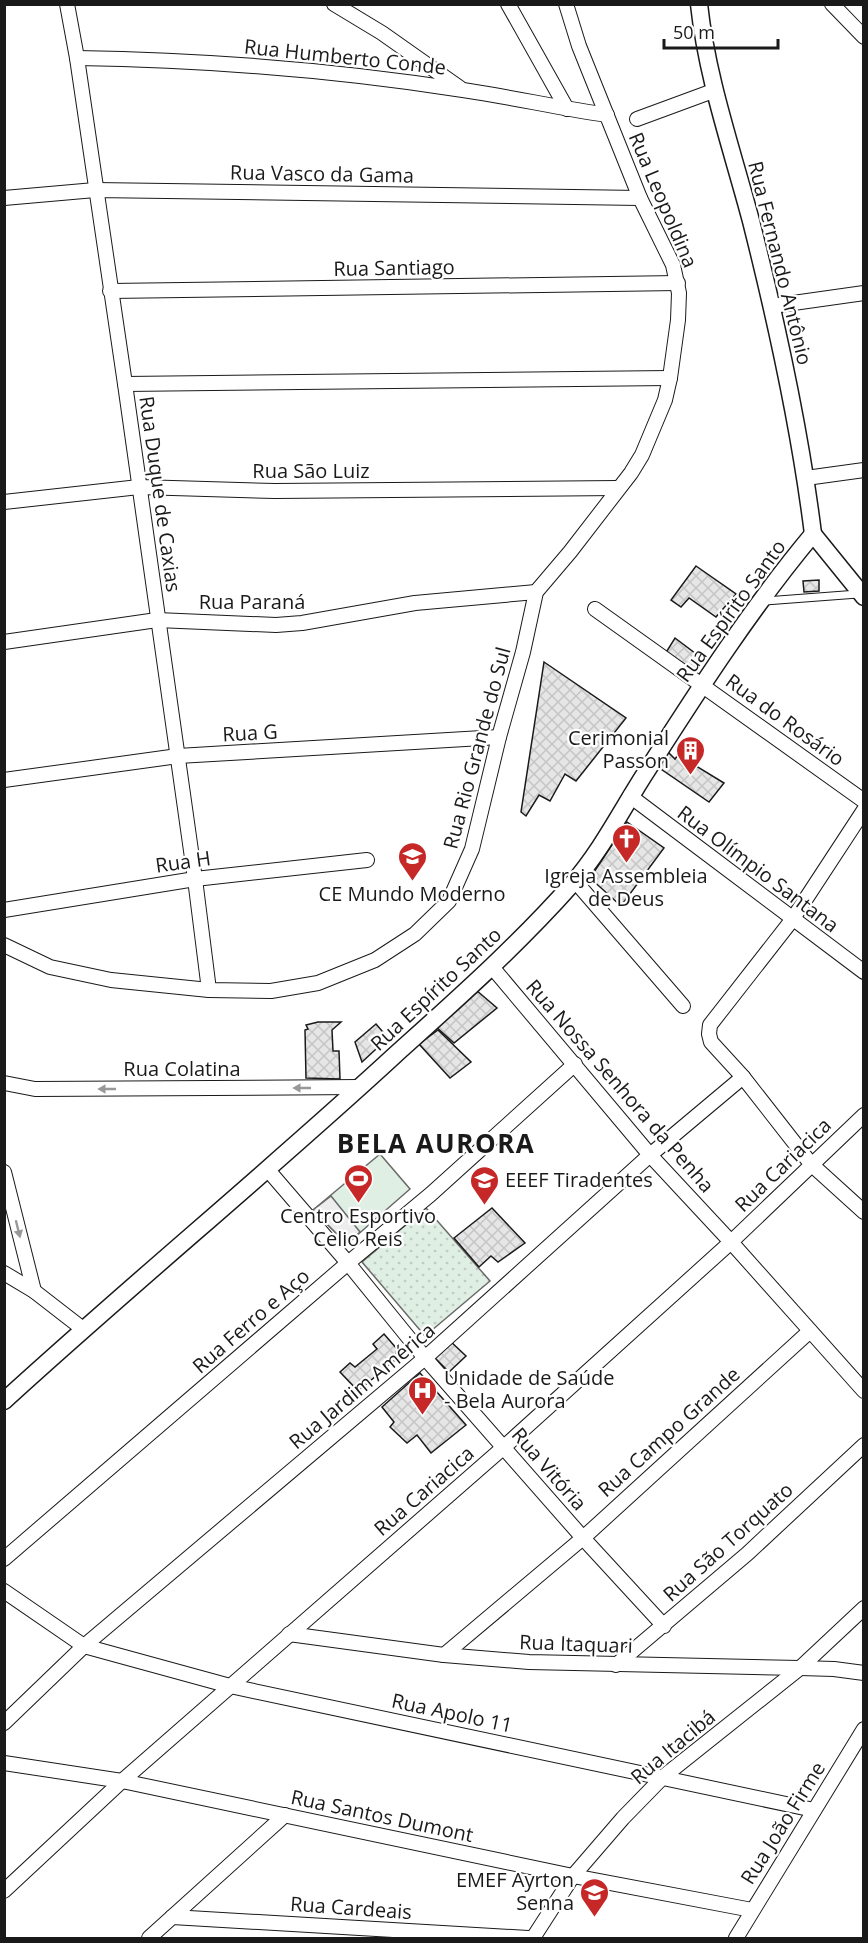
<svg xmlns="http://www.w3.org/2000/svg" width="868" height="1943" viewBox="0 0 868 1943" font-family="'Open Sans',sans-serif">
	<defs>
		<pattern id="park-dots" width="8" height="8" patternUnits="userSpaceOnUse" patternTransform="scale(1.5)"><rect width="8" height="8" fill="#e0efe3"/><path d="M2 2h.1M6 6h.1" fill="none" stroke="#c0ccc2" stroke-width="1.8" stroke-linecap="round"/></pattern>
		<pattern id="building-cross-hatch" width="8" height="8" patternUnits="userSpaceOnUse" patternTransform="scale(1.5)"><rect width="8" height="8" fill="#e6e6e6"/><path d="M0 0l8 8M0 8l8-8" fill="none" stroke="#c5c5c5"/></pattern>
	</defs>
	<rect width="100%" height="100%" fill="#fff"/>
	<!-- park -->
	<polygon fill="url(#park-dots)" stroke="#6a6a6a" stroke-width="1.5" points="426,1208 490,1281 425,1336 362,1262"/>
	<!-- pitch -->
	<polygon fill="#e0efe3" stroke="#6a6a6a" stroke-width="1.5" points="380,1154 410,1189 347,1244 313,1210"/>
	<!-- parking -->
	<polygon fill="#ededed" stroke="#6a6a6a" stroke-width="1.5" points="331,1196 360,1232 347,1244 313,1210"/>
	<!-- building -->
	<g fill="url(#building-cross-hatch)" stroke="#1a1a1a" stroke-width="1.5">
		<polygon points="696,566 736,594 716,617 689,598 681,607 671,600"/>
		<polygon points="819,580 819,591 804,592 803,581"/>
		<polygon points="675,638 704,660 694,674 665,654"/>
		<polygon points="544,662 626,718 576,781 565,774 550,801 539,795 526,816 521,812"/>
		<polygon points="667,751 675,759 678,755 724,783 709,802 658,767"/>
		<polygon points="627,822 664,848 621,906 590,878"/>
		<polygon points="476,990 497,1008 454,1043 435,1026"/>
		<polygon points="318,1022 341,1022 332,1030 333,1051 339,1051 340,1079 306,1078 305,1030 308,1029 306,1025"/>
		<polygon points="376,1024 388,1038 362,1062 355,1042"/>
		<polygon points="438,1030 471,1062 450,1078 419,1044"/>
		<polygon points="492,1208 525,1243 498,1262 491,1256 479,1267 454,1238"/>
		<polygon points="384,1334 397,1349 395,1360 358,1391 340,1372 350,1363 355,1367 377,1349 373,1344"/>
		<polygon points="449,1340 466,1356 449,1372 433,1356"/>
		<polygon points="420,1373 466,1425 431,1453 417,1435 407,1443 390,1427 394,1422 382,1407"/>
	</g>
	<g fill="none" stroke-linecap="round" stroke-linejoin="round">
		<defs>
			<polyline id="service" points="765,601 858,594"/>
			<g id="minor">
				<polyline points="67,4 77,58 125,384 195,879 209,990"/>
				<polyline points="334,4 382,33 460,88"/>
				<polyline points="508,4 567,109"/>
				<polyline points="832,4 864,37"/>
				<path d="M 77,58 C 206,60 335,70 463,90 C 511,97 559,108 607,115"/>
				<polyline points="637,119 713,91"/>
				<polyline points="4,198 95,190 640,198"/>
				<polyline points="110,291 678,283"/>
				<polyline points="772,306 864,293"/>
				<polyline points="125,384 670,378"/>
				<polyline points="806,478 864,470"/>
				<polyline points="4,502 139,487 275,491 618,488"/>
				<polyline points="595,609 864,801"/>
				<polyline points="4,642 157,620 276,625 302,623 415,603 536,592"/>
				<polyline points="4,780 178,756 499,737"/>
				<polyline points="630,796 864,972"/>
				<polyline points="864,810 792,920 710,1025 709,1034 711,1042 743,1077 811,1164 864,1212"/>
				<polyline points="575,881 683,1006"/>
				<polyline points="4,910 195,879 367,860"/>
				<polyline points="4,945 50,967 111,980 209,990 271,991 318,983 375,960 415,934 449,901 472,849 499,737 523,652 536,592 570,552 631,473 642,455 665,400 670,378 678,320 679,293 673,265 640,198 579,46 566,4"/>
				<polyline points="492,967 650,1155 731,1242 864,1391"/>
				<polyline points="4,1083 35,1089 360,1087"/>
				<polyline points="268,1170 348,1263 425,1358 583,1538 664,1626"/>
				<polyline points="4,1172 34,1291"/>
				<polyline points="4,1273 34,1291 83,1329"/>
				<polyline points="4,1559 348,1263 431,1194 575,1064"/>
				<polyline points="4,1591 84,1646 230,1686 814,1810"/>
				<polyline points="289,1634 444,1655 529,1662 800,1668 834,1669 864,1673"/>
				<polyline points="444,1655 583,1538 810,1331"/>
				<polyline points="616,1665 747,1554 864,1445"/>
				<polyline points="4,1723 84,1646 425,1358 650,1155 743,1077"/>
				<polyline points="4,1763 122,1781 573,1876 752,1910"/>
				<polyline points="4,1891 122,1781 504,1447 731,1242 864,1115"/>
				<polyline points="172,1917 528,1938"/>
				<polyline points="149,1938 285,1815"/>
				<polyline points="533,1938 573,1876 623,1818 663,1777 800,1668 864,1608"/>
				<polyline points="736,1938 864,1729"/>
			</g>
			<g id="tertiary">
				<path d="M 699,4 C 707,79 732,149 751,221 C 777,324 800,429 813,534"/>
				<polyline points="813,534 864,597"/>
				<path d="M 4,1401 C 133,1283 267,1173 395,1055 C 456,1000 517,946 572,884 C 602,850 623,807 648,769 C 699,689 752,607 813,534"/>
			</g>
		</defs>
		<!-- service casing -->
		<use href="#service" stroke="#1a1a1a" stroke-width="9"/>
		<!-- minor casing -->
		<use href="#minor" stroke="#1a1a1a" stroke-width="16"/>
		<!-- tertiary casing -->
		<use href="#tertiary" stroke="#1a1a1a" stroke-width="19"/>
		<!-- service -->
		<use href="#service" stroke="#fff" stroke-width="7"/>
		<!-- minor -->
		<use href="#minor" stroke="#fff" stroke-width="14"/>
		<!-- tertiary -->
		<use href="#tertiary" stroke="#fff" stroke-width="16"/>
	</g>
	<!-- one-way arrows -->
	<defs><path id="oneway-solid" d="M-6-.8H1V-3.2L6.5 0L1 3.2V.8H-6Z" transform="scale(1.5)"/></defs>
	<g fill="#989898">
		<use href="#oneway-solid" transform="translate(302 1088) rotate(180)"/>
		<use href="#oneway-solid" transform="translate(107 1089) rotate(180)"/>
		<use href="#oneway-solid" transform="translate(18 1229) rotate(76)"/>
	</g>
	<!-- icons -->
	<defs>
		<symbol id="building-pin" viewBox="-11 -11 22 30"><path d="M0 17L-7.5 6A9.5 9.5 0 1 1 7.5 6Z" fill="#c62828" stroke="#fff"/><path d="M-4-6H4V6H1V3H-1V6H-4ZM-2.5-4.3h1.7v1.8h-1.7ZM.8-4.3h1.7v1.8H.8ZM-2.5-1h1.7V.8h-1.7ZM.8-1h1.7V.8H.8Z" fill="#fff"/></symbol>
		<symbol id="church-pin" viewBox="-11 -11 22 30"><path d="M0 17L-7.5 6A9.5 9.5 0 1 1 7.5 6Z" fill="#c62828" stroke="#fff"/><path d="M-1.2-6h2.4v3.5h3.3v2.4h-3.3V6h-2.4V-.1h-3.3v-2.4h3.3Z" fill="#fff"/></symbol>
		<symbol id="school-pin" viewBox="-11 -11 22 30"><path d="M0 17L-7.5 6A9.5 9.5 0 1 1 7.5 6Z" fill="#c62828" stroke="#fff"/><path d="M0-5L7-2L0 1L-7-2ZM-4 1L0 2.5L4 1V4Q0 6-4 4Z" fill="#fff"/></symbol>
		<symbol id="stadium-pin" viewBox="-11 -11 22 30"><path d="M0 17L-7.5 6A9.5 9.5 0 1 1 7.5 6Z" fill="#c62828" stroke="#fff"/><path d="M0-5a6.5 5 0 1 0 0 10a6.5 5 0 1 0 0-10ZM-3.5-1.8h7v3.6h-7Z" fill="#fff"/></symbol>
		<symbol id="hospital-pin" viewBox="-11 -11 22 30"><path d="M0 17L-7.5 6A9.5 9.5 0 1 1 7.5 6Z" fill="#c62828" stroke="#fff"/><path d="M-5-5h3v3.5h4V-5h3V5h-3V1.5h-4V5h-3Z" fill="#fff"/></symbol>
	</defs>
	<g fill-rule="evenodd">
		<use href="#building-pin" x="674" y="734" width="33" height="45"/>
		<use href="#church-pin" x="610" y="822" width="33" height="45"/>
		<use href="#school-pin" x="396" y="840" width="33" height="45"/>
		<use href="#stadium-pin" x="342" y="1162" width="33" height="45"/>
		<use href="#school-pin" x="468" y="1164" width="33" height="45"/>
		<use href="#hospital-pin" x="406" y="1374" width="33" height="45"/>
		<use href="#school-pin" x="578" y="1876" width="33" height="45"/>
	</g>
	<g text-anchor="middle" stroke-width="4.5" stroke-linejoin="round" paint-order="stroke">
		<!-- street labels -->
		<g font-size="20" fill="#1a1a1a" stroke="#fff">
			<text transform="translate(345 57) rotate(6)" y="7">Rua Humberto Conde</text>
			<text transform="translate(322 174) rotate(1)" y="7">Rua Vasco da Gama</text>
			<text transform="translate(663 200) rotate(67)" y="7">Rua Leopoldina</text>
			<text transform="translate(780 263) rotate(76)" y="7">Rua Fernando Antônio</text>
			<text transform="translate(394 268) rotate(-1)" y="7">Rua Santiago</text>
			<text x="311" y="478">Rua São Luiz</text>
			<text transform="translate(160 494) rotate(82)" y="7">Rua Duque de Caxias</text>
			<text x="252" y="609">Rua Paraná</text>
			<text transform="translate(731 611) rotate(-54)" y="7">Rua Espírito Santo</text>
			<text transform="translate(785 720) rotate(36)" y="7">Rua do Rosário</text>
			<text transform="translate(250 733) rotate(-3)" y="7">Rua G</text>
			<text transform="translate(477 748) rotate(-75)" y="7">Rua Rio Grande do Sul</text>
			<text transform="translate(183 862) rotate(-8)" y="7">Rua H</text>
			<text transform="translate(758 869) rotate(37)" y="7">Rua Olímpio Santana</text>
			<text transform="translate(436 989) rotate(-43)" y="7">Rua Espírito Santo</text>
			<text x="182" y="1076">Rua Colatina</text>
			<text transform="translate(620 1086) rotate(49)" y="7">Rua Nossa Senhora da Penha</text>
			<text transform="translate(783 1165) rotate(-44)" y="7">Rua Cariacica</text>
			<text transform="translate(251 1321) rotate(-41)" y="7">Rua Ferro e Aço</text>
			<text transform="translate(362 1386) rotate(-40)" y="7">Rua Jardim América</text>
			<text transform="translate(669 1432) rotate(-42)" y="7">Rua Campo Grande</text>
			<text transform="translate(549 1469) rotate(49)" y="7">Rua Vitória</text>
			<text transform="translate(424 1491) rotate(-41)" y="7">Rua Cariacica</text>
			<text transform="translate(728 1542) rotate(-42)" y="7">Rua São Torquato</text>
			<text transform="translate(576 1644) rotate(2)" y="7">Rua Itaquari</text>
			<text transform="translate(452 1713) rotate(12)" y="7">Rua Apolo 11</text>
			<text transform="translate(673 1747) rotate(-40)" y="7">Rua Itacibá</text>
			<text transform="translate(382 1816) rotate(12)" y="7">Rua Santos Dumont</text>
			<text transform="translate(783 1823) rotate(-58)" y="7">Rua João Firme</text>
			<text transform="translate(351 1908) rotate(4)" y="7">Rua Cardeais</text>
		</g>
		<!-- poi labels -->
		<g font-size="20" fill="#1a1a1a" stroke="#fff">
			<text x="669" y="745" text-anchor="end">Cerimonial<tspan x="669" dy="23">Passon</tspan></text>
			<text x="626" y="883">Igreja Assembleia<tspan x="626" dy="23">de Deus</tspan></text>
			<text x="412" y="901">CE Mundo Moderno</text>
			<text x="505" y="1187" text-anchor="start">EEEF Tiradentes</text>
			<text x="358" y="1223">Centro Esportivo<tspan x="358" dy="23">Celio Reis</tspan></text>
			<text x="444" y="1385" text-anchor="start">Unidade de Saúde<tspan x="444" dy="23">- Bela Aurora</tspan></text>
			<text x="574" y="1887" text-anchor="end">EMEF Ayrton<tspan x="574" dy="23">Senna</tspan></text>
		</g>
		<!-- district labels -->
		<g font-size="26" font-weight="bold" letter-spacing="1.5" fill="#1a1a1a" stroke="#fff">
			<text x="436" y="1153">BELA AURORA</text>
		</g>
	</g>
	<!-- border -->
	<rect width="868" height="1943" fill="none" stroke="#1a1a1a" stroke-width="12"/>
	<!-- scale -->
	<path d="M664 39v9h114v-9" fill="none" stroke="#1a1a1a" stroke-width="3"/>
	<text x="673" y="39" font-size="18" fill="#1a1a1a" stroke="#ffffff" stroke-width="4.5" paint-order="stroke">50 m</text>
</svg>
